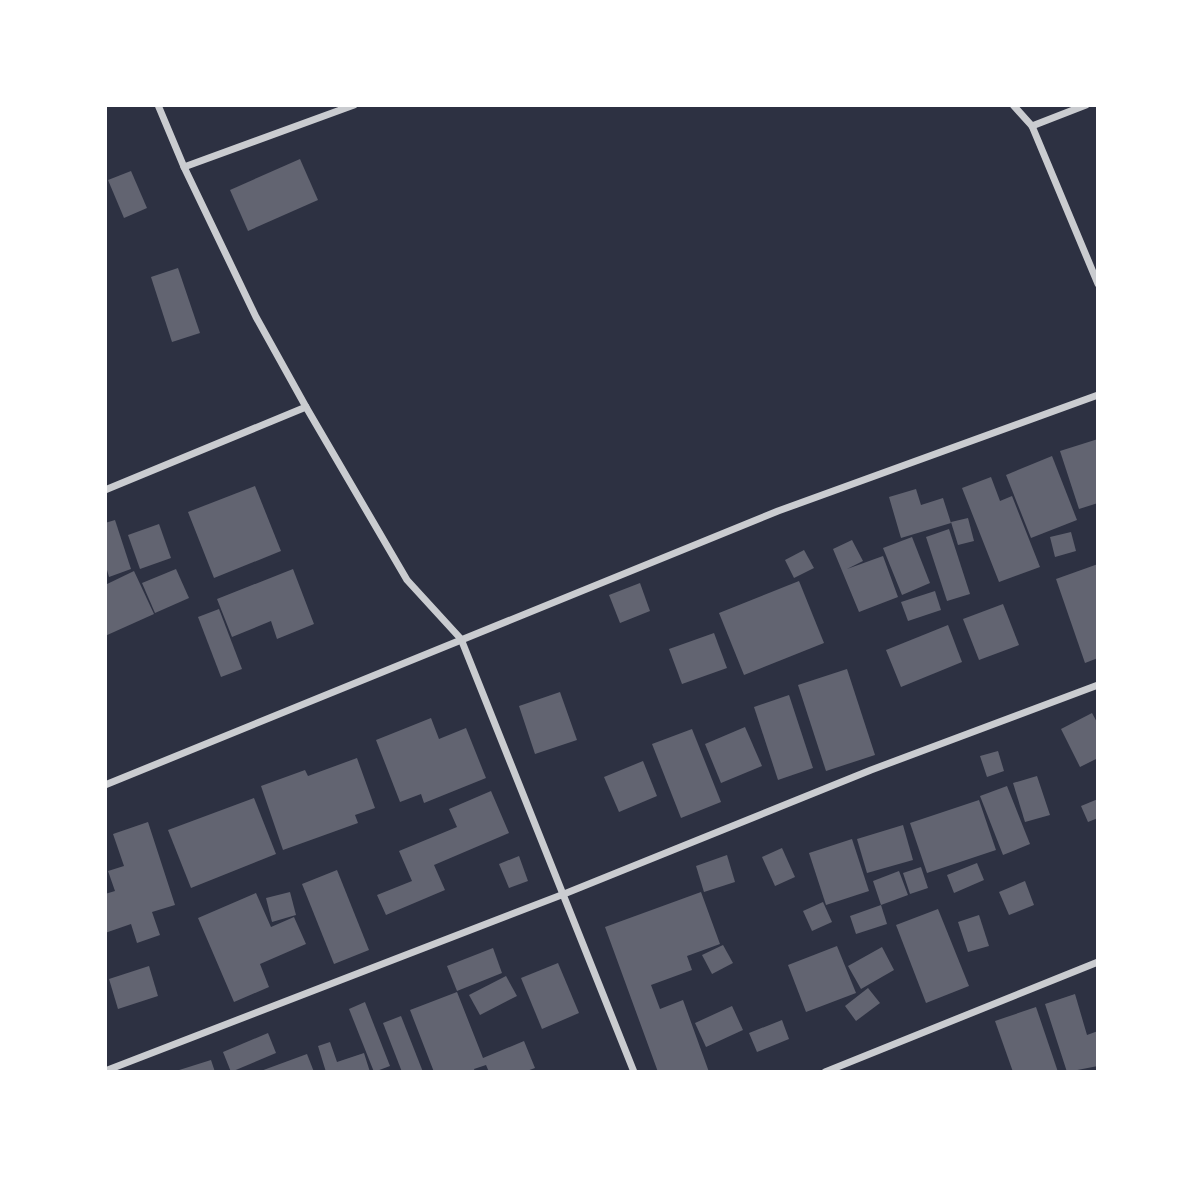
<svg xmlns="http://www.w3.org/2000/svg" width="1203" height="1177" viewBox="0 0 1203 1177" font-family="'DM Sans',sans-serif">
	<rect width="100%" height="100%" fill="#2d3142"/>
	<!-- building -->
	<g fill="#626471">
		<polygon points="300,159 318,200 248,231 230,190"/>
		<polygon points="131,171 147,208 124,218 108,180"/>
		<polygon points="178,268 200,333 172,342 151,277"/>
		<polygon points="1098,439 1098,503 1079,509 1060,451"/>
		<polygon points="1052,456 1077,520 1031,538 1006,475"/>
		<polygon points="991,477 1000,501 1012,496 1040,567 999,582 962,488"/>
		<polygon points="255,486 281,551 214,578 188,512"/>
		<polygon points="916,489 921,505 943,498 951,523 901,538 889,497"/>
		<polygon points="968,518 974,541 958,545 951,522"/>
		<polygon points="115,520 131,569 109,577 105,563 105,523"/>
		<polygon points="159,524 171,558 140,569 128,535"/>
		<polygon points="949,529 970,594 947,601 926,537"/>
		<polygon points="1071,532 1076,551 1055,557 1050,537"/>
		<polygon points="912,537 930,583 902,595 883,548"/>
		<polygon points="852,540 863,561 847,569 883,556 898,597 859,612 833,549"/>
		<polygon points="804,550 814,568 794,578 785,560"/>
		<polygon points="1098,564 1098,658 1085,663 1056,579"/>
		<polygon points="176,569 189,598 155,613 142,583"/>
		<polygon points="293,569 314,624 277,639 271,621 232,637 217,599"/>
		<polygon points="134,571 154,614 105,636 105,585"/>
		<polygon points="799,581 824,643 744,675 719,613"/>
		<polygon points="640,583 650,611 620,623 609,595"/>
		<polygon points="935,591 941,610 908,621 901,602"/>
		<polygon points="1003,604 1019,645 979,660 963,619"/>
		<polygon points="219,609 242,669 221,677 198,617"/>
		<polygon points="948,625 962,662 901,687 886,650"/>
		<polygon points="714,633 727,668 682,684 669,649"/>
		<polygon points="847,669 875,755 826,771 798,685"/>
		<polygon points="560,692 577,740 535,754 519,706"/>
		<polygon points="789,695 813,768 778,780 754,707"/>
		<polygon points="1092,713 1098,724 1098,758 1080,767 1061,729"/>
		<polygon points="431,718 439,739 466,728 486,778 424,803 421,794 400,802 376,740"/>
		<polygon points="745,727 762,766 721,783 705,744"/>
		<polygon points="692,729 721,802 681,818 652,744"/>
		<polygon points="998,751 1004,771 987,777 980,756"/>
		<polygon points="357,758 375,808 355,815 358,823 283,850 261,786 305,770 308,776"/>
		<polygon points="643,761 657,796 619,812 604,777"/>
		<polygon points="1037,776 1050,815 1025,822 1013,783"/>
		<polygon points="1007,786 1030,844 1003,855 980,796"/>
		<polygon points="491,791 509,833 434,865 445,890 386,915 377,895 412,881 399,851 457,827 449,809"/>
		<polygon points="254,798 276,854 191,888 168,830"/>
		<polygon points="1098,799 1098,818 1088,822 1081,806"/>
		<polygon points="979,800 996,850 927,873 910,823"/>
		<polygon points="148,822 175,905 152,912 160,935 137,943 131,924 105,933 105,894 115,891 108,871 124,866 113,834"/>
		<polygon points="903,825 913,860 867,873 857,839"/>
		<polygon points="852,839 869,891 826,905 809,853"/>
		<polygon points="782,848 795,877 775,886 762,857"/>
		<polygon points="727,855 735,882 704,892 696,866"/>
		<polygon points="519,856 528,881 509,888 499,864"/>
		<polygon points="977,863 984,880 954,893 947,875"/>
		<polygon points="921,867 928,888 910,894 903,873"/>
		<polygon points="337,870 369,950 334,964 302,884"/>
		<polygon points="899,871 908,895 881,905 873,881"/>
		<polygon points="1025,881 1034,905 1009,915 999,892"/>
		<polygon points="290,892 296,915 272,922 266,898"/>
		<polygon points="701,892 720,944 687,956 692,970 651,985 660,1009 683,1000 709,1072 658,1072 605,927"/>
		<polygon points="256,893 271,927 294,917 306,944 260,964 269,987 234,1002 198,918"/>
		<polygon points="823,902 832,922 812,931 803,911"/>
		<polygon points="881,905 887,924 856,934 850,916"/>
		<polygon points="938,909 969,986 926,1003 896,925"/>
		<polygon points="979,915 989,946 968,952 958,922"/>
		<polygon points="723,945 733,963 712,974 702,955"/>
		<polygon points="837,946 856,993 806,1012 788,965"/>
		<polygon points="882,947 894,970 861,989 848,966"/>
		<polygon points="493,948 502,973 457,991 447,966"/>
		<polygon points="558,963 579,1013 542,1029 521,978"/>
		<polygon points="149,966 158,996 118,1009 109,979"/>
		<polygon points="506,976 517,996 480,1015 469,995"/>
		<polygon points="868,988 880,1003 856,1021 845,1006"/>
		<polygon points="457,992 483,1058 524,1041 535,1068 524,1072 489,1072 486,1065 474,1069 475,1072 434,1072 410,1010"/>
		<polygon points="1075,994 1087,1035 1098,1031 1098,1066 1067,1072 1045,1004"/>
		<polygon points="365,1002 390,1066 374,1072 349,1009"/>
		<polygon points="732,1006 743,1030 706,1047 695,1023"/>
		<polygon points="1036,1007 1058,1072 1013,1072 995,1021"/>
		<polygon points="401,1016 423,1072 402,1072 383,1023"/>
		<polygon points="782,1020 789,1039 757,1052 749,1033"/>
		<polygon points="268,1033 276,1053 231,1072 223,1052"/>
		<polygon points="330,1042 337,1062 364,1053 370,1072 326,1072 318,1046"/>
		<polygon points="307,1054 314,1072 258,1072"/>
		<polygon points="211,1060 215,1072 176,1072 176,1071"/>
	</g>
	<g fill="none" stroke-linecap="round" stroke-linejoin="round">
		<!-- minor -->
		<g stroke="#caccd0" stroke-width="7">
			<polyline points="158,105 184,167 256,317 306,407 407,580 461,639 634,1072"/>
			<polyline points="1013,105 1032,126 1098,284"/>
			<polyline points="1032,126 1086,105"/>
			<polyline points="184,167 354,105"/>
			<polyline points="105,490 306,407"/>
			<polyline points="105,785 778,511 1098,395"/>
			<polyline points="105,1071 564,894 871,770 1098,685"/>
			<polyline points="825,1072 1098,962"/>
		</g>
	</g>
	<!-- border -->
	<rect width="1203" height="1177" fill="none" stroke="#ffffff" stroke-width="214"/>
</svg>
